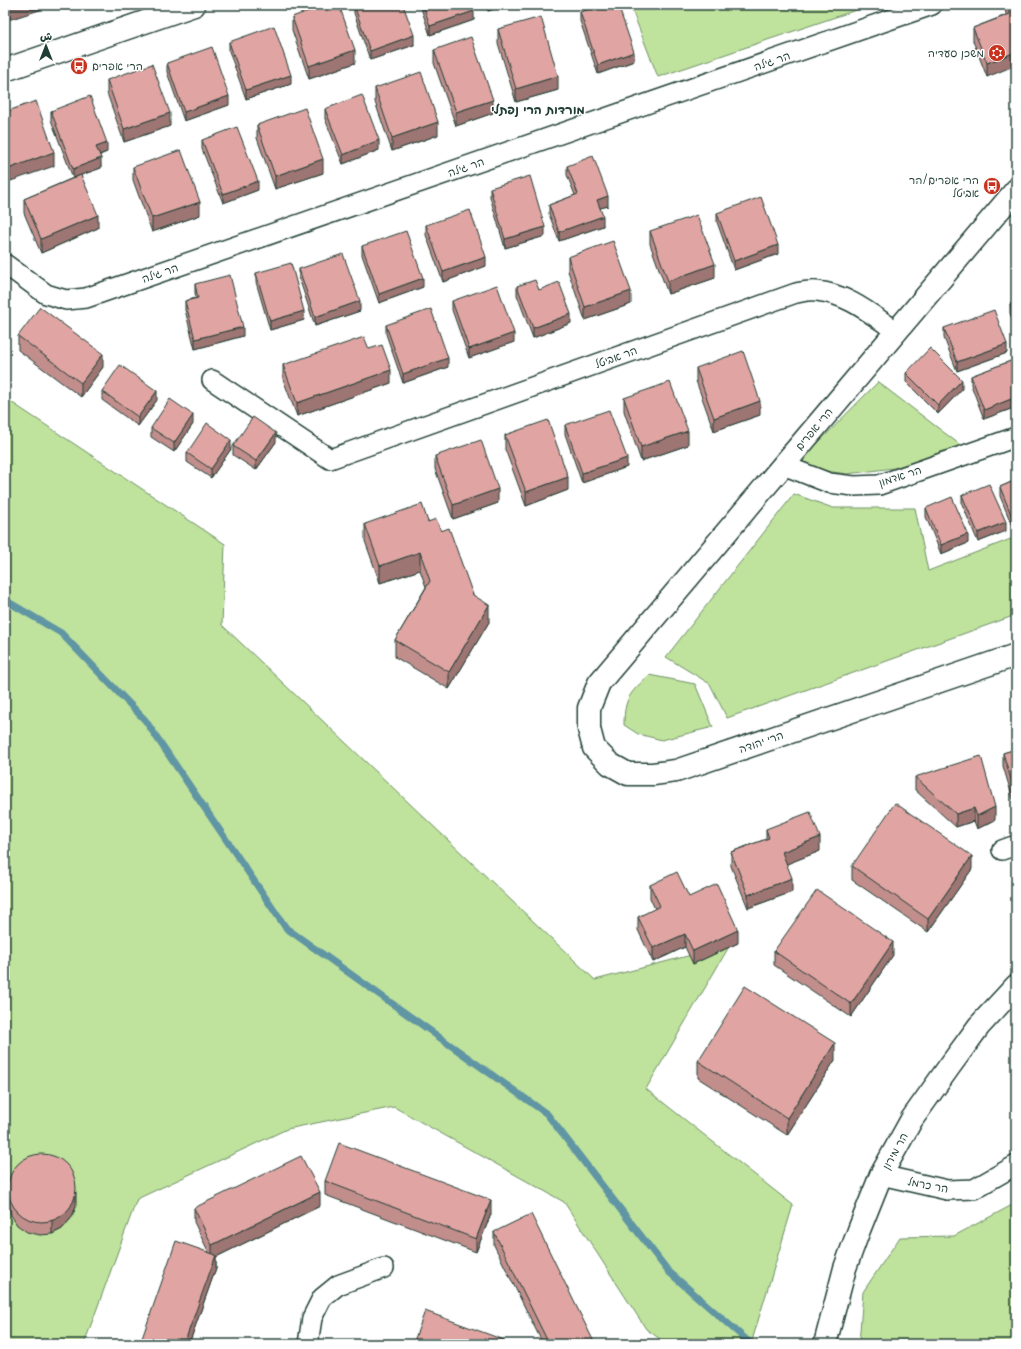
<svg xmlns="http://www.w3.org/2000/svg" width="1021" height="1349" viewBox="0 0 1021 1349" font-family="Mali,'Playpen Sans Arabic','Playpen Sans Hebrew',sans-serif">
	<rect width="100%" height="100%" fill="#fff"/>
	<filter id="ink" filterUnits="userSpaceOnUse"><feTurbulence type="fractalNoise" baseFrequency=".025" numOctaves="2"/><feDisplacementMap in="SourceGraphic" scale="8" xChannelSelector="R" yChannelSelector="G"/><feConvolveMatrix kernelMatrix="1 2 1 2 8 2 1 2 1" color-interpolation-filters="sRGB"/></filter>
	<g filter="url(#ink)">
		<!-- green -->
		<g fill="#bfe29c" stroke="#6f9068">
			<polygon points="630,5 871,5 658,77"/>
			<polygon points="878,382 963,447 894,468 847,474 818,470 800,461"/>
			<polygon points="5,398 225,544 222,625 595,980 730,945 646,1089 793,1205 751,1344 667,1344 646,1329 564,1202 394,1107 287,1129 137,1199 84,1344 5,1344"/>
			<polygon points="794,494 833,508 915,508 928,571 1016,537 1016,615 727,718 710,684 666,657"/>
			<path d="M 649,675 L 695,684 L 713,727 L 662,740 L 638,734 L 624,725 C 624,698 630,693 649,675 Z"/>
			<polygon points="1016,1203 1016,1344 859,1344 863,1292 900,1237 954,1236"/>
		</g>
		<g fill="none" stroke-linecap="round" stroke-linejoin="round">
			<!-- stream -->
			<polyline stroke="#6095a4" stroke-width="7" points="5,600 61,633 145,720 286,928 547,1114 668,1271 751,1344"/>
			<defs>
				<g id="minor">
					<polyline points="5,264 46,294 66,300 86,298 932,5"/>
					<path d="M 212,380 L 330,459 L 796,293 C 802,292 810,290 817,291 C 848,294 872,315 896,331"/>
					<polyline points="783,465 829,483 854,486 879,485 1016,437"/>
					<polyline points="1002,850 1016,845"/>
					<polyline points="881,1175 947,1190 974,1189 1016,1165"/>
					<polyline points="308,1344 312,1318 322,1298 338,1285 384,1268"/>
				</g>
				<g id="tertiary">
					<polyline points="5,70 194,5"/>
					<polyline points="1016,190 599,683 589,708 589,729 594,748 610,764 628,774 653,774 676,771 1016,655"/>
					<polyline points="825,1344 845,1268 859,1230 881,1175 912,1119 949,1067 979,1026 1016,986"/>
				</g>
			</defs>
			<!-- minor casing -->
			<use href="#minor" stroke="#1f3d34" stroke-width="22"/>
			<!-- tertiary casing -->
			<use href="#tertiary" stroke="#1f3d34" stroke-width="25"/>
			<!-- minor -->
			<use href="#minor" stroke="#fff" stroke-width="19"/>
			<!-- tertiary -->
			<use href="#tertiary" stroke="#fff" stroke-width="22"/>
		</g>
		<!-- wall -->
		<g fill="#c18e8c" stroke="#1f3d34">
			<polygon points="354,5 403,5 414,45 370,60 354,13"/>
			<polygon points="420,5 472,5 474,20 430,35"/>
			<polygon points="485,5 505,5 488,11"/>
			<polygon points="1005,5 1016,5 987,77 973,41 973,28 1006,15"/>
			<polygon points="580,12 634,61 598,74 580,21"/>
			<polygon points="292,17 355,63 309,79 292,30"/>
			<polygon points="498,29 558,90 516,102 498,43"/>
			<polygon points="229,42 291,84 246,99 229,51"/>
			<polygon points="434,50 493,113 456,126 434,63"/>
			<polygon points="167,63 229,105 184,121 167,72"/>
			<polygon points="107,80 170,126 124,142 107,93"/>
			<polygon points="375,88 438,135 392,151 375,102"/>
			<polygon points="325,109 379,150 343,164 325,119"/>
			<polygon points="51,111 107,152 100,155 101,168 81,175 98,228 41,253 24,213 24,199 73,178 51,120"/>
			<polygon points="257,125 323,173 275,189 257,138"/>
			<polygon points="202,140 258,190 223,203 202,149"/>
			<polygon points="567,166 608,206 600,208 603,226 559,241 549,214 549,205 575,195 567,175"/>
			<polygon points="133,167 200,215 152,232 133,180"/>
			<polygon points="490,188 545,236 505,248 490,197"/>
			<polygon points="717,213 778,254 734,270 717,222"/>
			<polygon points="426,225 486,266 443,282 426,235"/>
			<polygon points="650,231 715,278 668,294 650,244"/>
			<polygon points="362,246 423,287 379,303 362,255"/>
			<polygon points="568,257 631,304 585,320 568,271"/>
			<polygon points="299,269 360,311 315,326 299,278"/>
			<polygon points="256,273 304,320 270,330 256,282"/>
			<polygon points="195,284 243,336 195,349 185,310 185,301 196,298 195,293"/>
			<polygon points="517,286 539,290 571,323 533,338 517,295"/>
			<polygon points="452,301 514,342 469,358 452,310"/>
			<polygon points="1016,302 1016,330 1010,313 1010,304"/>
			<polygon points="386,325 448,367 403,383 386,334"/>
			<polygon points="944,328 1007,353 957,371 944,338"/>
			<polygon points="18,336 103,367 81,397 18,350"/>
			<polygon points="369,349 391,383 297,416 283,379 283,365"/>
			<polygon points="1016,359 1016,407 984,419 971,385 971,376"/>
			<polygon points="696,368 760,415 714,431 696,381"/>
			<polygon points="906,373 962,389 938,414 906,382"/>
			<polygon points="102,391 157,400 138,426 102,400"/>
			<polygon points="624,398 688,445 641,461 624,411"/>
			<polygon points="193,424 174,452 151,437 151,428"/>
			<polygon points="565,425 627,467 582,483 565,434"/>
			<polygon points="505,435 568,490 526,506 505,449"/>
			<polygon points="276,442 256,470 233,455 233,446"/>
			<polygon points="231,449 211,478 187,462 187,453"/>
			<polygon points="435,456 498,503 453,519 435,469"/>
			<polygon points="1016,480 1015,533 1000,496 1000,487"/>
			<polygon points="962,495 1006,531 978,542 962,504"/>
			<polygon points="926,508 968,543 941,554 926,517"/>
			<polygon points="428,522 441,531 473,595 489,622 449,689 395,657 395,640 426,587 420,570 380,583 365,541 365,524"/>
			<polygon points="1016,749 1016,809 1003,766 1003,753"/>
			<polygon points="915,777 995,820 977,829 974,821 956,827 915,790"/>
			<polygon points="766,829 820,851 786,864 792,892 748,908 731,866 731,852 766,839"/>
			<polygon points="852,866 972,869 928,932 852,880"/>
			<polygon points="650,885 689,897 738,943 693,964 685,947 653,962 638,930 638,917 655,909 650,898"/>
			<polygon points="774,951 893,955 851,1017 774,965"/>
			<polygon points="835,1060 787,1135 698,1078 698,1061"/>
			<polygon points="325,1181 491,1214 476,1252 325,1195"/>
			<polygon points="8,1190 76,1206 72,1217 62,1229 52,1234 40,1235 27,1232 17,1225 11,1215 8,1203"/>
			<polygon points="320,1206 216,1257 216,1268 189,1344 140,1344 209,1253 194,1222 194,1208"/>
			<polygon points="494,1232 595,1344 543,1344 494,1245"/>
		</g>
		<!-- shaded-wall -->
		<g fill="#9d7472" stroke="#1f3d34">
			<polygon points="14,5 46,5 46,8 5,21 5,8"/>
			<polygon points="488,5 505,5 488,11"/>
			<polygon points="474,11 474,20 430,35 430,26"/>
			<polygon points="414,35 414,45 370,60 370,51"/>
			<polygon points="355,50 355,63 309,79 309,66"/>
			<polygon points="634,52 634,61 598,74 598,65"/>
			<polygon points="1016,52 1016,65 987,77 987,63"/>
			<polygon points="291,75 291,84 246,99 246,90"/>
			<polygon points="558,76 558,90 516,102 516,89"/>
			<polygon points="229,96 229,105 184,121 184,112"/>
			<polygon points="493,100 493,113 456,126 456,112"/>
			<polygon points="170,113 170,126 124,142 124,129"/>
			<polygon points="438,122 438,135 392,151 392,138"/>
			<polygon points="379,140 379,150 343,164 343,155"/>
			<polygon points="107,143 107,152 96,156 96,147"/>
			<polygon points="54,152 54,166 5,183 5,170"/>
			<polygon points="101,158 101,168 73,178 73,169"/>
			<polygon points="323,159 323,173 275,189 275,176"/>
			<polygon points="258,181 258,190 223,203 223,194"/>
			<polygon points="608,196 608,206 597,209 597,200"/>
			<polygon points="200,202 200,215 152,232 152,218"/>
			<polygon points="98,215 98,228 41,253 41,239"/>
			<polygon points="603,216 603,226 559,241 559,232"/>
			<polygon points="545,227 545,236 505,248 505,239"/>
			<polygon points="778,245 778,254 734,270 734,261"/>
			<polygon points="486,257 486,266 443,282 443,272"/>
			<polygon points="715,264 715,278 668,294 668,281"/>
			<polygon points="423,278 423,287 379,303 379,294"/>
			<polygon points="631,291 631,304 585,320 585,307"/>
			<polygon points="360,301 360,311 315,326 315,317"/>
			<polygon points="304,311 304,320 270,330 270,321"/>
			<polygon points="571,314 571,323 533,338 533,328"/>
			<polygon points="243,327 243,336 195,349 195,339"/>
			<polygon points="514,333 514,342 469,358 469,349"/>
			<polygon points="1007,344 1007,353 957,371 957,362"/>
			<polygon points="103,354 103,367 81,397 81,383"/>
			<polygon points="448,358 448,367 403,383 403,374"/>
			<polygon points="391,370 391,383 297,416 297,403"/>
			<polygon points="962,380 962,389 938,414 938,405"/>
			<polygon points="157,391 157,400 138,426 138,417"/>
			<polygon points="1016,397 1016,407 984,419 984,410"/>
			<polygon points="760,401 760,415 714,431 714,418"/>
			<polygon points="193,415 193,424 174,452 174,443"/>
			<polygon points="688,431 688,445 641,461 641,447"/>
			<polygon points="276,433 276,442 256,470 256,461"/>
			<polygon points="231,440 231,449 211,478 211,469"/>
			<polygon points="627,458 627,467 582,483 582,473"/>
			<polygon points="568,477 568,490 526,506 526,492"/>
			<polygon points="498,489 498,503 453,519 453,505"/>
			<polygon points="1006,522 1006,531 978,542 978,533"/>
			<polygon points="968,534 968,543 941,554 941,545"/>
			<polygon points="420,552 420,570 380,583 380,566"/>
			<polygon points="489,605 489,622 449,689 449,672"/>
			<polygon points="995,807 995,820 977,829 977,816"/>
			<polygon points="974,808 974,821 956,827 956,814"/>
			<polygon points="820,837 820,851 782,866 782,852"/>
			<polygon points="972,856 972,869 928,932 928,919"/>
			<polygon points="792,878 792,892 748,908 748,895"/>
			<polygon points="738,930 738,943 693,964 693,951"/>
			<polygon points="685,934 685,947 653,962 653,948"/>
			<polygon points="893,942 893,955 851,1017 851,1004"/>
			<polygon points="835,1043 835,1060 787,1135 787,1118"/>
			<polygon points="76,1192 76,1206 72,1217 62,1229 52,1234 52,1221"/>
			<polygon points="320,1192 320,1206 216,1257 216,1268 189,1344 184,1344 212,1259 212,1245"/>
			<polygon points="491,1200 491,1214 476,1252 476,1239"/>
		</g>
		<!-- building -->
		<g fill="#e0a5a3" stroke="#1f3d34">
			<polygon points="5,5 14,5 5,8"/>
			<polygon points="325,5 339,5 355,50 309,66 292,17"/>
			<polygon points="354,5 403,5 414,35 370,51"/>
			<polygon points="423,5 472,5 474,11 430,26"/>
			<polygon points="601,5 618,5 634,52 598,65 580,12"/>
			<polygon points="1007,5 1016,5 1016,52 987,63 973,28 1010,14"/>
			<polygon points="541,17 558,76 516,89 498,29"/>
			<polygon points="274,26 291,75 246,90 229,42"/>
			<polygon points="471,37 493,100 456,112 434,50"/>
			<polygon points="212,47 229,96 184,112 167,63"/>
			<polygon points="152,64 170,113 124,129 107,80"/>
			<polygon points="421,72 438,122 392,138 375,88"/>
			<polygon points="362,95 379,140 343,155 325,109"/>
			<polygon points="90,96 107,143 96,147 101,158 73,169 51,111"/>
			<polygon points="36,101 54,152 5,170 5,112"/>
			<polygon points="305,108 323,159 275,176 257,125"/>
			<polygon points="237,127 258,181 223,194 202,140"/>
			<polygon points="181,150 200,202 152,218 133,167"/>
			<polygon points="593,156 608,196 597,200 603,216 559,232 549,205 578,194 567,166"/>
			<polygon points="81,175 98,215 41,239 24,199"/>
			<polygon points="530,176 545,227 505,239 490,188"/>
			<polygon points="761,197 778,245 734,261 717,213"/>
			<polygon points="470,210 486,257 443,272 426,225"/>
			<polygon points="697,215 715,264 668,281 650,231"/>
			<polygon points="406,231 423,278 379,294 362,246"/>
			<polygon points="613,241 631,291 585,307 568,257"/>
			<polygon points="343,254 360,301 315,317 299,269"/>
			<polygon points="291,263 304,311 270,321 256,273"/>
			<polygon points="230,275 243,327 195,339 185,301 198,298 195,284"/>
			<polygon points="535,280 539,290 559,282 571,314 533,328 517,286"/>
			<polygon points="497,285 514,333 469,349 452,301"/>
			<polygon points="1016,302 1016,320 1010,304"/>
			<polygon points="40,307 103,354 81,383 18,336"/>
			<polygon points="431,309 448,358 403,374 386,325"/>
			<polygon points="994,310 1007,344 957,362 944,328"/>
			<polygon points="364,337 369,349 382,345 391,370 297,403 283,365"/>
			<polygon points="930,348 962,380 938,405 906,373"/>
			<polygon points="743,351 760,401 714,418 696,368"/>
			<polygon points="1016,359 1016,397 984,410 971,376"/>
			<polygon points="120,365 157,391 138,417 102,391"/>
			<polygon points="670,382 688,431 641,447 624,398"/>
			<polygon points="170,399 193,415 174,443 151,428"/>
			<polygon points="609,410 627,458 582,473 565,425"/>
			<polygon points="253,417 276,433 256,461 233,446"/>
			<polygon points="548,420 568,477 526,492 505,435"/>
			<polygon points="207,423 231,440 211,469 187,453"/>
			<polygon points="481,440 498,489 453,505 435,456"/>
			<polygon points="1016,480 1016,524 1015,524 1000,487"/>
			<polygon points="989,484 1006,522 978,533 962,495"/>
			<polygon points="952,497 968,534 941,545 926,508"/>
			<polygon points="422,504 428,522 436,519 441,531 449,528 473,595 489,605 449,672 395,640 430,581 420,552 380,566 365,524"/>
			<polygon points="1016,749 1016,796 1003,753"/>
			<polygon points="981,756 995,807 977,816 974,808 956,814 915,777"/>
			<polygon points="895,803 972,856 928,919 852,866"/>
			<polygon points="810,812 820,837 782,852 792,878 748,895 731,852 769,838 766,829"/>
			<polygon points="677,872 689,897 717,884 738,930 693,951 685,934 653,948 638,917 660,906 650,885"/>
			<polygon points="817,890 893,942 851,1004 774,951"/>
			<polygon points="745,986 835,1043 787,1118 698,1061"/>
			<polygon points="339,1143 491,1200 476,1239 325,1181"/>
			<circle cx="42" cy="1188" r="34"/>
			<polygon points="301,1156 320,1192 212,1245 194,1208"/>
			<polygon points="531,1214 595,1344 549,1344 494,1232"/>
			<polygon points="176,1241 216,1255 184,1344 140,1344"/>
			<polygon points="425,1311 504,1340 503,1344 413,1344"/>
		</g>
	</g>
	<!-- icons -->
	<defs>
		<symbol id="synagogue-disc" viewBox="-11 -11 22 22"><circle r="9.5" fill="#c8321e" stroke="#fff"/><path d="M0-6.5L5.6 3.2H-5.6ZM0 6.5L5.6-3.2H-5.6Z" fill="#fff"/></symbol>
		<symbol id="bus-disc" viewBox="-11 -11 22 22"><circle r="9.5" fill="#c8321e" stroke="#fff"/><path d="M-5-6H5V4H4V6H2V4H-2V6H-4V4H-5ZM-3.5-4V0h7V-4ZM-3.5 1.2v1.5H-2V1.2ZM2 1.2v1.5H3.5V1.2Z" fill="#fff"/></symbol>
	</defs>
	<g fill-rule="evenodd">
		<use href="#synagogue-disc" x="987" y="43" width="20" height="20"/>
		<use href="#bus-disc" x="69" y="56" width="20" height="20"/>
		<use href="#bus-disc" x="982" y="176" width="20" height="20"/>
	</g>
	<g text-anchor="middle" stroke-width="3" stroke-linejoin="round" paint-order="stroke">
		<!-- poi labels -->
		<g font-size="11" fill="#1f3d34" stroke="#fff" text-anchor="end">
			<text x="984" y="57">משכן סעדיה</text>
			<text x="92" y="70" text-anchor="start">הרי אפרים</text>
			<text x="979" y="184">הרי אפרים/הר<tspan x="979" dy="13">אביטל</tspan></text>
		</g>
		<!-- street labels -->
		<g font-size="11" fill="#1f3d34" stroke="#fff">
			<text transform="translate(772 61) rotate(-19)" y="4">הר גילה</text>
			<text transform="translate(466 167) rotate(-19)" y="4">הר גילה</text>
			<text transform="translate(160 273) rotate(-19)" y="4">הר גילה</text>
			<text transform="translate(616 357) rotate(-20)" y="4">הר אביטל</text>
			<text transform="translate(814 429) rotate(-50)" y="4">הרי אפרים</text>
			<text transform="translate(900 476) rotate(-18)" y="4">הר אדמון</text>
			<text transform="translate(761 742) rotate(-19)" y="4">הרי יהודה</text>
			<text transform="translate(895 1151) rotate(-61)" y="4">הר מירון</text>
			<text transform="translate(928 1185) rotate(11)" y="4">הר כרמל</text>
		</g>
		<!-- neighbourhood labels -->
		<g font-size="12" font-weight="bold" fill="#1f3d34" stroke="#fff">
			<text x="538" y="114">מורדות הרי נפתלי</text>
		</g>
	</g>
	<!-- margin -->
	<rect width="1021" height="1349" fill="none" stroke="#fff" stroke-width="20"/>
	<rect x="10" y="10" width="1001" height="1329" fill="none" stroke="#1f3d34" stroke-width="1.5" filter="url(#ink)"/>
	<!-- north arrow -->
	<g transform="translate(46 46)" stroke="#ffffff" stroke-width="3" paint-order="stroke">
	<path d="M0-3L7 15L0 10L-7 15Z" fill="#1f3d34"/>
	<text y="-6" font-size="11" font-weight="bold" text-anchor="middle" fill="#1f3d34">ش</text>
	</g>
</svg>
